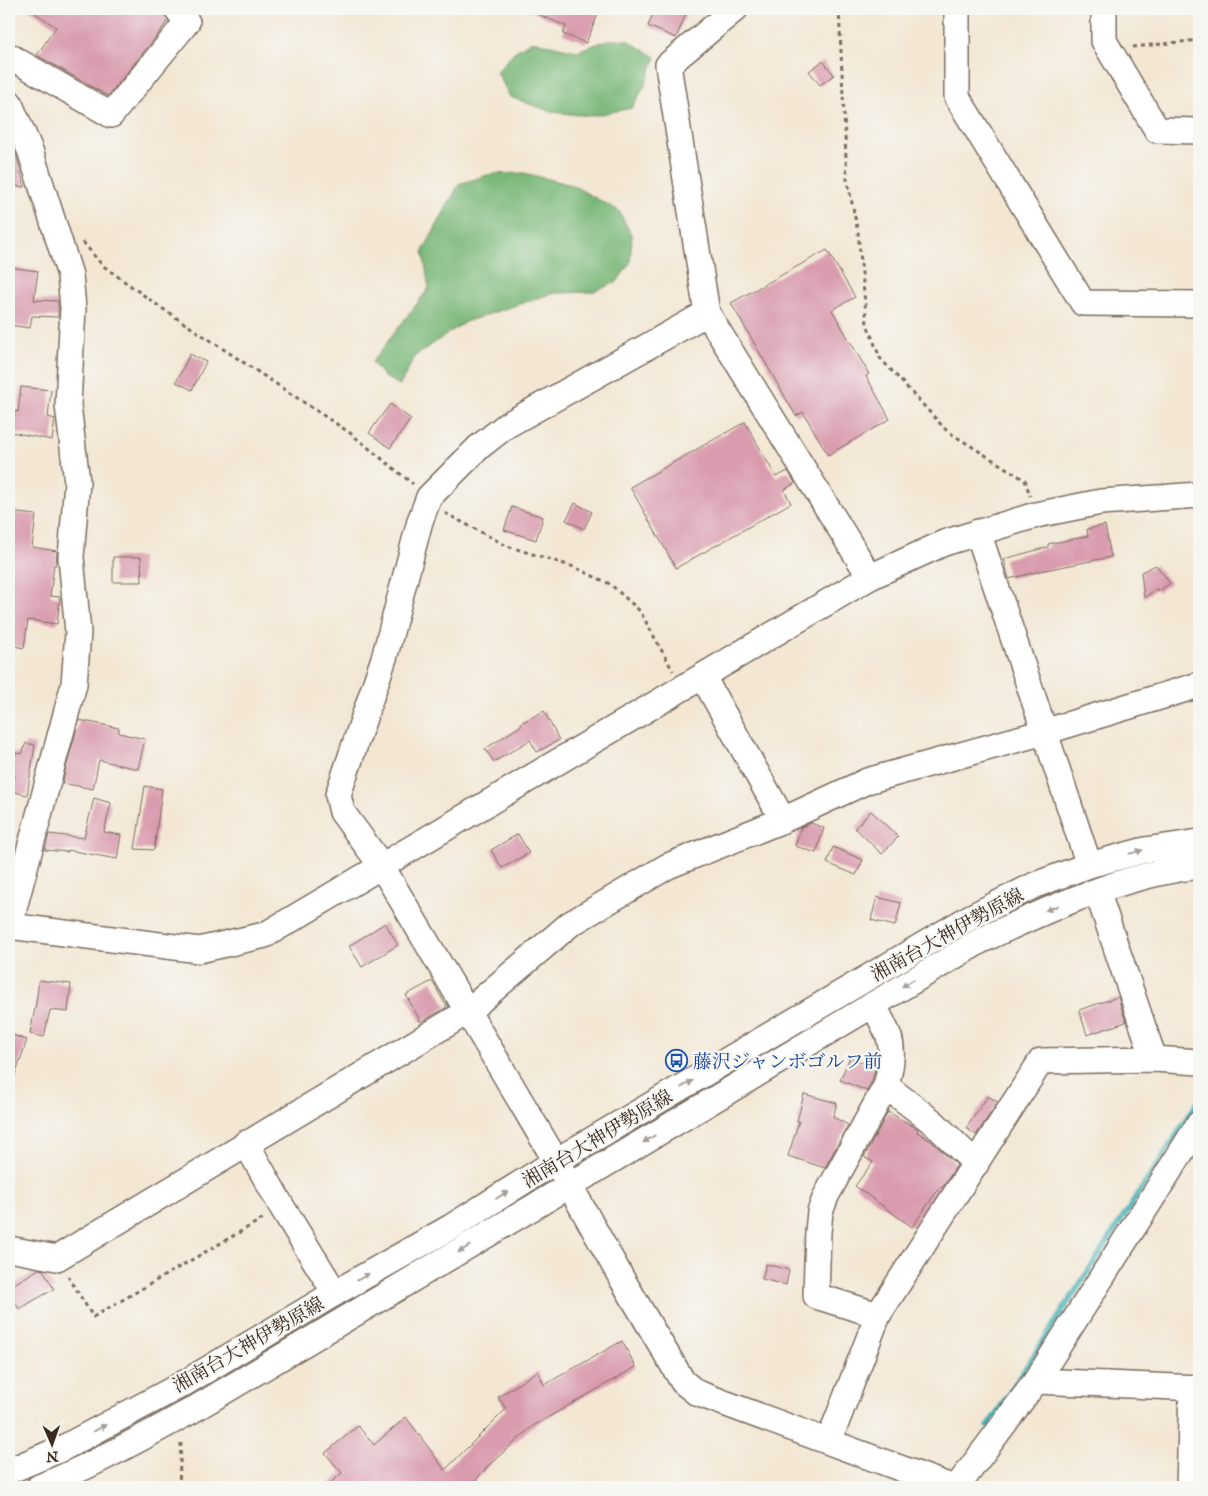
<svg xmlns="http://www.w3.org/2000/svg" width="1208" height="1496" viewBox="0 0 1208 1496" font-family="'IM FELL English','Noto Serif JP',serif">
	<rect width="100%" height="100%" fill="#f6f6f2"/>
	<filter id="ink" filterUnits="userSpaceOnUse"><feTurbulence type="fractalNoise" baseFrequency=".02" numOctaves="2"/><feDisplacementMap in="SourceGraphic" scale="10" xChannelSelector="R" yChannelSelector="G"/><feConvolveMatrix kernelMatrix="1 2 1 2 8 2 1 2 1" color-interpolation-filters="sRGB"/></filter>
	<filter id="wash" filterUnits="userSpaceOnUse"><feTurbulence type="fractalNoise" baseFrequency=".0096" numOctaves="4" result="noise"/><feDisplacementMap in="SourceGraphic" scale="20" xChannelSelector="R" yChannelSelector="G"/><feGaussianBlur stdDeviation="1.12" result="paint"/><feColorMatrix in="noise" values="0 0 0 0 0 0 0 0 0 0 0 0 0 0 0 0 0 1.4 0 .05"/><feComposite in="paint" operator="in"/></filter>
	<g filter="url(#wash)">
		<rect width="100%" height="100%" fill="#f3e7d4"/>
		<!-- forest -->
		<g fill="#7ab879" stroke="#5a714c">
			<polygon points="608,40 627,40 656,57 644,87 632,108 591,116 552,112 510,97 497,72 514,52 532,41 577,51"/>
			<polygon points="524,173 572,185 619,211 632,236 630,263 617,282 592,292 553,293 465,322 415,356 400,385 384,377 372,362 429,288 423,251 459,184 491,174"/>
		</g>
		<g fill="none" stroke-linecap="round" stroke-linejoin="round">
			<!-- stream -->
			<polyline stroke="#3caeb4" stroke-width="5.5" points="988,1426 1199,1100"/>
		</g>
		<g id="blocks">
			<!-- building -->
			<g fill="#d99bae">
				<polygon points="29,9 160,9 163,11 168,20 159,33 108,96 37,55 56,27"/>
				<polygon points="525,9 585,9 598,14 586,43 563,34 566,26"/>
				<polygon points="655,9 688,9 676,38 648,26"/>
				<polygon points="823,61 834,75 820,85 809,71"/>
				<polygon points="9,151 15,151 25,187 9,186"/>
				<polygon points="827,250 855,297 832,310 869,374 866,376 890,419 828,455 803,412 796,416 731,303"/>
				<polygon points="9,267 38,271 34,300 58,301 58,317 32,316 30,328 9,325"/>
				<polygon points="190,354 206,362 192,390 176,382"/>
				<polygon points="21,387 51,390 48,417 55,419 52,440 11,432 15,411 18,412"/>
				<polygon points="390,404 411,419 390,448 369,433"/>
				<polygon points="745,422 776,477 788,471 795,483 784,490 791,503 676,568 630,487"/>
				<polygon points="575,503 592,512 584,529 566,520"/>
				<polygon points="512,507 543,517 536,540 504,530"/>
				<polygon points="9,512 36,515 32,547 57,551 56,565 54,565 50,596 60,597 57,624 28,620 24,648 9,645"/>
				<polygon points="1105,525 1111,557 1040,571 1009,579 1004,559 1048,547 1048,544 1088,536 1087,529"/>
				<polygon points="113,557 141,557 142,582 113,582"/>
				<polygon points="1156,565 1170,583 1158,592 1156,589 1144,598 1141,572"/>
				<polygon points="544,711 559,740 537,752 530,740 494,762 485,749 522,725 521,723"/>
				<polygon points="79,720 119,728 119,733 145,739 138,769 99,760 93,789 62,783"/>
				<polygon points="26,743 35,745 27,795 11,791 15,776 9,775 9,752 22,754"/>
				<polygon points="145,786 162,789 154,850 135,849"/>
				<polygon points="94,798 111,803 104,832 121,835 117,859 68,850 68,852 45,850 49,834 84,838"/>
				<polygon points="871,811 898,837 882,854 855,828"/>
				<polygon points="811,823 824,828 816,853 795,846 801,827"/>
				<polygon points="518,834 529,853 502,868 491,850"/>
				<polygon points="833,847 863,860 856,875 827,863"/>
				<polygon points="877,897 901,903 895,926 871,920"/>
				<polygon points="385,923 398,945 362,967 349,946"/>
				<polygon points="39,980 71,984 68,1012 50,1010 44,1037 30,1034 36,1003"/>
				<polygon points="432,981 447,1007 421,1022 406,995"/>
				<polygon points="1118,997 1126,1022 1087,1035 1079,1010"/>
				<polygon points="9,1034 27,1040 11,1087 9,1086"/>
				<polygon points="850,1057 875,1068 872,1081 867,1091 840,1080"/>
				<polygon points="804,1094 837,1103 833,1117 848,1125 825,1168 788,1156 799,1121 797,1121"/>
				<polygon points="988,1096 998,1102 976,1135 966,1128"/>
				<polygon points="888,1112 918,1129 917,1132 931,1141 957,1165 942,1188 940,1187 912,1227 855,1186 873,1162 864,1157"/>
				<polygon points="766,1264 789,1270 786,1285 762,1279"/>
				<polygon points="39,1269 43,1270 54,1289 19,1309 9,1292 9,1287"/>
				<polygon points="622,1341 636,1367 533,1426 489,1465 470,1487 326,1487 342,1473 325,1453 358,1426 374,1445 406,1417 445,1470 506,1409 498,1397 538,1371 544,1385"/>
			</g>
		</g>
	</g>
	<g filter="url(#ink)">
		<use href="#blocks" fill-opacity="0" stroke="#7b6c5e" stroke-width="1"/>
		<g fill="none" stroke-linecap="round" stroke-linejoin="round">
			<defs>
				<g id="minor">
					<polyline points="735,9 668,65 707,313 870,577"/>
					<polyline points="957,9 957,97 1083,303 1199,304"/>
					<polyline points="1104,9 1104,41 1157,130 1199,131"/>
					<polyline points="9,56 111,115 187,22 177,9"/>
					<polyline points="9,102 30,150 70,275 73,308 68,405 77,482 71,557 78,632 74,684 9,927"/>
					<polyline points="707,313 507,425 479,447 429,497 420,521 385,655 338,795 342,812 381,865 556,1161 622,1279 683,1382 697,1393 951,1487"/>
					<polyline points="978,532 1089,865"/>
					<polyline points="703,677 783,820"/>
					<polyline points="1097,891 1154,1059"/>
					<polyline points="9,926 199,950 265,935 870,577 944,543 1036,515 1101,502 1199,495"/>
					<path d="M 874,1004 C 878,1015 885,1026 889,1037 C 894,1053 890,1070 886,1086 L 826,1196 L 820,1212 L 818,1232 L 816,1296 L 878,1315"/>
					<polyline points="886,1086 934,1123 976,1164"/>
					<polyline points="246,1143 282,1207 335,1293"/>
					<polyline points="9,1249 57,1258 467,1012 570,924 668,866 783,820 867,781 1044,732 1199,685"/>
					<polyline points="1036,1381 1199,1388"/>
					<polyline points="829,1441 878,1315 1041,1061 1154,1059 1199,1062"/>
					<polyline points="9,1471 63,1448 183,1384 335,1293 451,1227 556,1161 969,918 1035,885 1089,865 1145,850 1199,842"/>
					<path d="M 39,1487 C 92,1466 141,1438 191,1411 L 980,941 C 1050,908 1122,875 1199,866"/>
					<polyline points="957,1487 1036,1381 1199,1124"/>
					<polyline points="1189,1487 1192,1388"/>
				</g>
			</defs>
			<!-- minor casing -->
			<use href="#minor" stroke="#7b6c5e" stroke-width="28"/>
			<!-- path -->
			<g stroke="#7b6c5e" stroke-width="3" stroke-dasharray="4 4" stroke-linecap="butt">
				<polyline points="839,9 847,179 858,232 867,324 880,358 947,431 1025,480 1030,496"/>
				<polyline points="1133,47 1199,40"/>
				<polyline points="83,242 102,265 160,307 350,433 413,484"/>
				<polyline points="445,513 507,546 574,567 610,584 640,611 673,671"/>
				<polyline points="68,1276 93,1317 264,1218"/>
				<polyline points="179,1487 181,1440"/>
			</g>
			<!-- minor -->
			<use href="#minor" stroke="#fff" stroke-width="25"/>
		</g>
		<!-- one-way arrows -->
		<defs><path id="oneway-solid" d="M-6-.8H1V-3.2L6.5 0L1 3.2V.8H-6Z" transform="scale(1.25)"/></defs>
		<g fill="#a79f9a">
			<use href="#oneway-solid" transform="translate(1136 852) rotate(-16)"/>
			<use href="#oneway-solid" transform="translate(1052 908) rotate(159)"/>
			<use href="#oneway-solid" transform="translate(908 983) rotate(149)"/>
			<use href="#oneway-solid" transform="translate(687 1084) rotate(-31)"/>
			<use href="#oneway-solid" transform="translate(649 1139) rotate(149)"/>
			<use href="#oneway-solid" transform="translate(502 1195) rotate(-32)"/>
			<use href="#oneway-solid" transform="translate(464 1249) rotate(149)"/>
			<use href="#oneway-solid" transform="translate(363 1277) rotate(-30)"/>
			<use href="#oneway-solid" transform="translate(100 1428) rotate(-28)"/>
		</g>
	</g>
	<!-- icons -->
	<defs>
		<symbol id="bus-ring" viewBox="-11 -11 22 22"><circle r="9.5" fill="#f6f6f2" stroke="#1a4fb4" stroke-width="1.5"/><path d="M-5-6H5V4H4V6H2V4H-2V6H-4V4H-5ZM-3.5-4V0h7V-4ZM-3.5 1.2v1.5H-2V1.2ZM2 1.2v1.5H3.5V1.2Z" fill="#1a4fb4"/></symbol>
	</defs>
	<g fill-rule="evenodd">
		<use href="#bus-ring" x="664" y="1048" width="25" height="25"/>
	</g>
	<g text-anchor="middle" stroke-width="4.5" stroke-linejoin="round" paint-order="stroke">
		<!-- street labels -->
		<g font-size="19" fill="#3b2a1e" stroke="#f6f6f2">
			<text transform="translate(947 934) rotate(-29)" y="7">湘南台大神伊勢原線</text>
			<text transform="translate(597 1138) rotate(-31)" y="7">湘南台大神伊勢原線</text>
			<text transform="translate(248 1344) rotate(-30)" y="7">湘南台大神伊勢原線</text>
		</g>
		<!-- transit labels -->
		<g font-size="19" fill="#164399" stroke="#f6f6f2" text-anchor="start">
			<text x="693" y="1068">藤沢ジャンボゴルフ前</text>
		</g>
	</g>
	<!-- margin -->
	<rect width="1208" height="1496" fill="none" stroke="#f6f6f2" stroke-width="30"/>
	<!-- north arrow -->
	<g transform="translate(52 1444) rotate(178)" stroke="#f6f6f2" stroke-width="4" paint-order="stroke">
	<path d="M0-4L9 19L0 12L-9 19Z" fill="#3b2a1e"/>
	<text y="-8" font-size="14" font-weight="bold" text-anchor="middle" fill="#3b2a1e">N</text>
	</g>
</svg>
